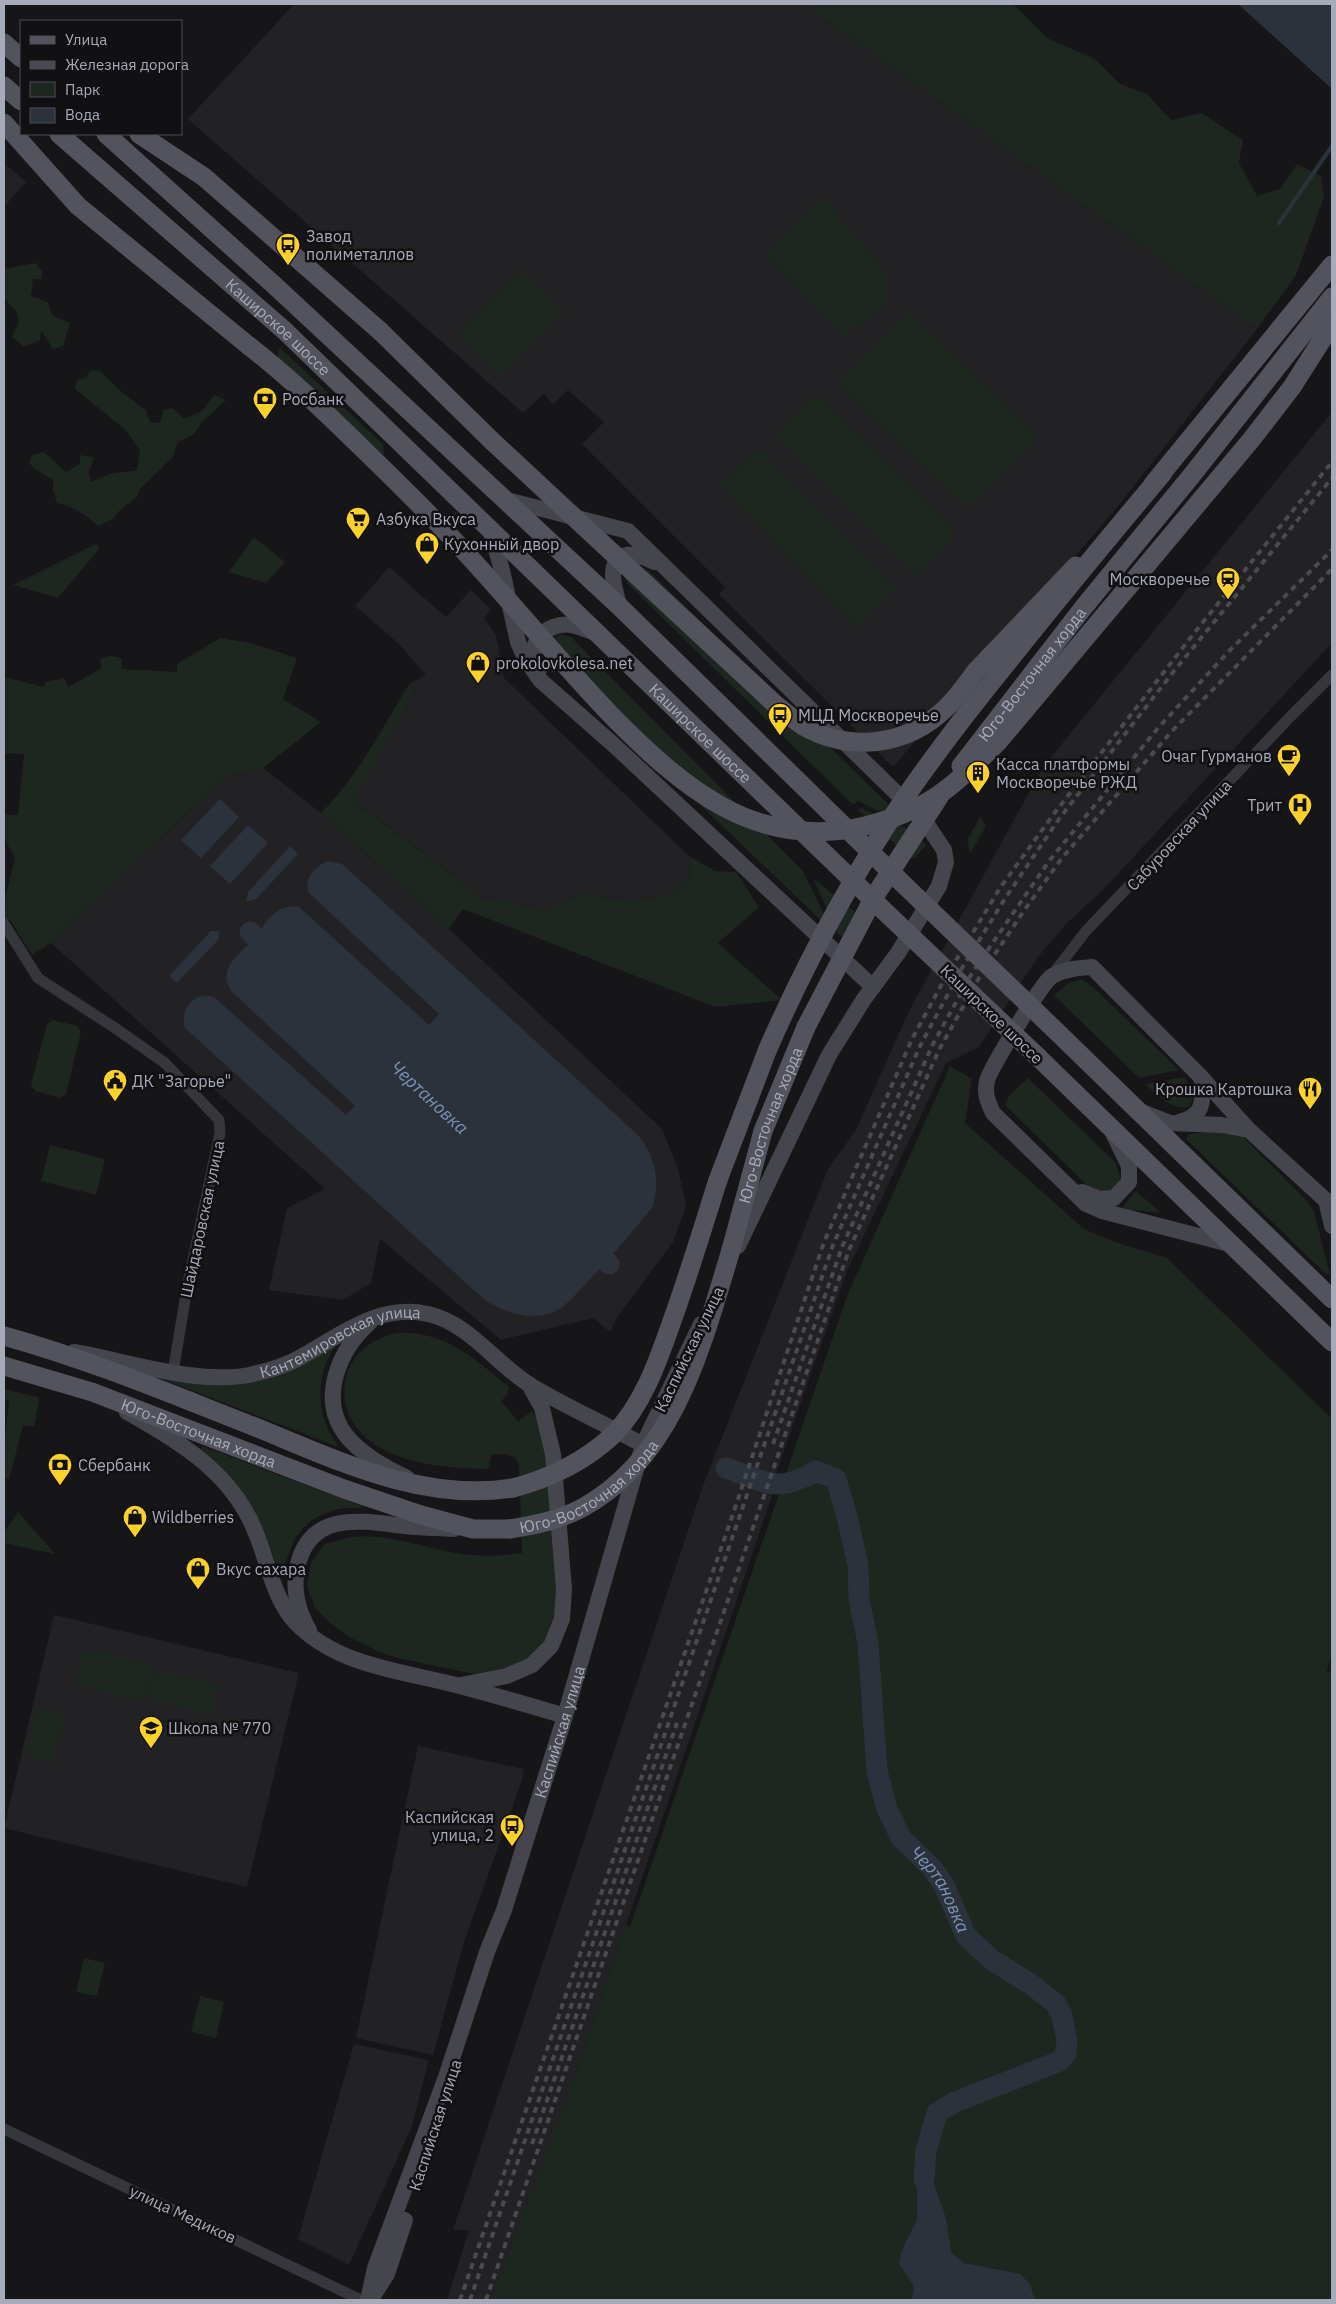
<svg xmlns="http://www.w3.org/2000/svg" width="1336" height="2304" viewBox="0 0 1336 2304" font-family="'IBM Plex Sans',sans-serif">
	<rect width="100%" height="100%" fill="#161517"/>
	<!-- built -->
	<g fill="#222124">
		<polygon points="294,4 803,4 1257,329 1115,510 893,767 719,594 725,587 582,444 604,422 568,390 553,404 544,394 523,413 188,119"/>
		<polygon points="4,163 26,182 4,207"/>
		<polygon points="1332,412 1332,643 1102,891 1068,922 1038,957 979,1047 946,1063 847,1271 773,1482 773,1493 711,1676 498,2300 447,2300 469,2230 453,2230 704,1483 828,1169 856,1130 909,1011 1043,767"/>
		<polygon points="389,567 446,617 471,590 491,610 484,618 496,635 504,678 689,856 691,878 672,893 631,901 580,893 545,910 482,897 353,800 416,689 409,684 426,675 399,644 355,606"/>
		<polygon points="263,768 321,813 449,929 662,1129 678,1168 686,1206 673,1242 618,1316 610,1332 593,1318 501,1340 380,1239 371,1283 343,1300 269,1290 287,1208 325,1189 51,943 224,778"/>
		<polygon points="54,1615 299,1673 247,1887 4,1828"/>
		<polygon points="418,1746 524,1769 521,1783 463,1945 433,2055 356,2038"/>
		<polygon points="354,2044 429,2060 412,2126 349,2265 298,2239"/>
	</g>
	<!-- green -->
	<g fill="#1d261f">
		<polygon points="803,4 1013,4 1047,38 1095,59 1120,84 1147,94 1171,120 1201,113 1243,140 1239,163 1257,196 1280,189 1297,164 1321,176 1324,197 1296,275 1257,329"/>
		<polygon points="824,197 888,275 886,306 845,336 766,255"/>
		<polygon points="36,263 42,271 42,279 33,279 31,296 48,302 52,315 70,323 63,346 53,349 41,330 40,340 24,347 12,337 19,322 16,311 4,298 4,269"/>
		<polygon points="521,270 565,312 501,376 458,334"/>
		<polygon points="908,310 1038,437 967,509 837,383"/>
		<polygon points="280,348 383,444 384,453 376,460 280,360 277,356"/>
		<path d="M 90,370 L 100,371 L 123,393 L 146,410 L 150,422 L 160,423 L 163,410 L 173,408 L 184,419 L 202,411 L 214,395 L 226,400 L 202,422 L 193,435 L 178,442 L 173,457 L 139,490 L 137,497 L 120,510 L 113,519 L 98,526 C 85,514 75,507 57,503 L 53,490 L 53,480 L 35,469 L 29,463 L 32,455 L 44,452 L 66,472 L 80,464 L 80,455 L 94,457 L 89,471 L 91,482 L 109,474 L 137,470 L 140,451 L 127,431 L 75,389 L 77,380 L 86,377 Z"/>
		<polygon points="816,393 957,532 915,574 774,435"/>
		<polygon points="759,448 896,590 857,627 720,486"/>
		<polygon points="254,537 285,562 266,583 229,572"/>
		<polygon points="96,544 100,548 58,598 13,585"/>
		<polygon points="637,564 650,572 912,827 858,801 853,805 626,582 623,571"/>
		<polygon points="561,634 571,637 803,871 832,931 551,662 551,640"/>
		<polygon points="220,638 251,643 297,658 283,699 321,722 263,768 224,778 51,943 32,955 10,920 4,923 4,903 15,858 4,838 4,815 18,815 24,754 4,753 4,677 44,687 46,682 64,678 68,687 102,668 100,659 109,656 122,658 121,669 177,672 177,664"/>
		<path d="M 409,684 L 416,689 L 354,801 L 482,897 L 545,910 L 580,893 L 631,901 L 672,893 L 691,878 L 689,856 L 715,871 L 736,872 L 759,907 L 718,943 L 782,1000 L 715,1007 L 463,909 L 449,929 L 321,813 C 358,776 382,728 409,684 Z"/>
		<polygon points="861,808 912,831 926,845 915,858 910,858 858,810"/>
		<polygon points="980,817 986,826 970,854 967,840"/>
		<polygon points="813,878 867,922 854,945 838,934"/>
		<polygon points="1079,980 1083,980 1093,987 1179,1070 1139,1078 1054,995 1069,983"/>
		<polygon points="53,1020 78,1026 81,1032 66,1094 60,1098 35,1091 31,1084 47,1024"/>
		<polygon points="950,1066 972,1079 965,1123 1084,1229 1115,1242 1167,1258 1332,1419 1332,1651 1327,1672 1332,1673 1332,2300 492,2300 570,2089 626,1924 630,1927 847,1296"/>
		<path d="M 1184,1077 C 1192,1088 1197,1095 1189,1107 C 1170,1110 1158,1095 1145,1084 Z"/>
		<polygon points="1028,1078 1115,1162 1121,1178 1110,1191 1099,1192 1089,1187 1005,1105 1009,1096"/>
		<polygon points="1224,1130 1242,1136 1307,1201 1314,1212 1330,1274 1326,1274 1186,1139 1189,1134"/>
		<polygon points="50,1145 105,1159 96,1195 41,1181"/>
		<polygon points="1136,1191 1161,1213 1123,1209 1124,1205"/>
		<path d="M 397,1333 C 444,1330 475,1359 509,1387 L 507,1395 L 501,1401 L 518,1421 L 532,1411 L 537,1419 L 545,1441 L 558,1605 L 545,1644 L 524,1664 L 487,1674 L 474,1674 L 398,1658 L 379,1652 L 349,1637 L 330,1623 L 315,1608 L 307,1586 L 311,1563 L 322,1547 L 328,1542 L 330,1543 C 373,1526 413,1546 456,1553 C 478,1557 499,1556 522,1553 L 519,1465 L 515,1457 L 505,1454 L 492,1454 L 488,1469 C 451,1468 410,1466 377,1446 C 326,1414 336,1345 397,1333 Z"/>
		<path d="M 336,1345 C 315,1375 315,1416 338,1445 L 336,1446 L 162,1379 L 192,1382 Z"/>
		<polygon points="4,1389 38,1397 39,1402 34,1426 23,1426 9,1479 4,1478 4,1448 9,1400 4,1399"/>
		<path d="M 202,1446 L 362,1506 L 363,1507 C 356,1509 347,1507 339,1509 C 300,1519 291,1540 282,1576 L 280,1575 C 261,1521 244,1488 201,1449 Z"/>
		<polygon points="18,1512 55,1554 4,1543 4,1532"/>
		<polygon points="87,1650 144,1663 152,1668 145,1700 135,1700 79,1687 75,1683 82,1654"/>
		<polygon points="156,1670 220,1685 213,1715 149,1701"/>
		<polygon points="38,1707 65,1714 53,1762 26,1756"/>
		<polygon points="84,1958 105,1963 97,1996 76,1992"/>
		<polygon points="200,1996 224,2002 216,2038 191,2032"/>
	</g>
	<!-- water -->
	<g fill="#2b323c">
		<polygon points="1238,4 1332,4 1332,89"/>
		<polygon points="220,799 239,817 201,858 181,840"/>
		<polygon points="248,825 268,843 230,884 210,866"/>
		<polygon points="290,846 298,854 256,899 246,902 248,892"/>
		<path d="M 328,861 L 342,864 L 640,1137 C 655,1158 660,1180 653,1205 C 650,1214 575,1297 565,1305 C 559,1310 552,1313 544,1315 C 525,1319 503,1311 486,1301 L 185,1028 C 179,1009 195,991 214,997 L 346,1115 L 355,1106 L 231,991 C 219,971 233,960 246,946 L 250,945 L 596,1263 L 606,1252 L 261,931 C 267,916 283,903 299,907 L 429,1025 L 439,1014 L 309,893 C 303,879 315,866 328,861 Z"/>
		<polygon points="211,931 219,931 219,939 177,983 169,976"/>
		<polygon points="926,2151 928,2168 946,2218 951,2252 964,2263 1021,2274 1030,2285 1035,2300 912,2300 914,2286 899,2264 902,2250 917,2219 917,2185"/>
	</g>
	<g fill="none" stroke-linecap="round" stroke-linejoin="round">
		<!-- stream -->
		<polyline stroke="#2b323c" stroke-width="4" points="1279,223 1332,146"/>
		<!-- river -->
		<g stroke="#2b323c" stroke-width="21">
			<path id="s1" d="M 250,932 L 609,1264"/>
			<path id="s2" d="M 726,1468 C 766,1482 776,1494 816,1471 L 836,1479 L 847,1517 L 858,1565 L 859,1599 L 868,1643 L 877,1771 L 887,1809 L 901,1838 L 931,1867 L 944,1885 L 966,1936 L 992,1960 L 1032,1985 L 1056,2004 L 1062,2016 L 1067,2041 L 1066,2053 L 1060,2061 L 955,2102 L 937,2113 L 926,2151 L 924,2179"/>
		</g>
		<!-- street -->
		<g stroke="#36363d" stroke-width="11">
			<polyline points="4,924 38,978 115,1028 165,1063 219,1120 220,1133 187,1288 173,1372"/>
			<polyline points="1052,975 1086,931 1292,715 1332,675"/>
			<polyline points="4,2129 361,2300"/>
		</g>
		<!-- secondary -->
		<g stroke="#44454d" stroke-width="16">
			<polyline points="503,499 628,531 924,820 944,850 946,862 939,886 898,953 864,999 829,1055 738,1246"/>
			<polyline points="490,529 502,570 518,642 525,658 540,680 615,746 873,987"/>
			<path d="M 619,606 C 617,596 613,585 613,575 C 613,548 637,553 654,562"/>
			<path d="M 539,670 C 523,646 545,621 572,625 C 580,627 590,631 598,634"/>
			<polyline points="1142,1112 1170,1123 1222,1125 1249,1130"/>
			<path d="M 1179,1122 C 1205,1116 1203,1101 1202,1078"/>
			<polyline points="1082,1192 1099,1199 1114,1198 1129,1182 1129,1166 1112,1131"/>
			<polyline points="1326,1200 1332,1226"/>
			<path d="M 1233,1245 L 1102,1211 L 1086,1204 L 993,1113 C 988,1102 984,1094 987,1081 C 990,1069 1042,983 1051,977 C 1062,969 1079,968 1092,967 L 1202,1078 L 1249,1130 L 1332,1206"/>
			<path d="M 370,1322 C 340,1349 318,1397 345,1434 C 360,1454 385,1467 407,1478"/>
			<path id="s3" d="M 74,1352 C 127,1361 196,1385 249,1375 C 266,1371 283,1367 299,1358 C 340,1336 378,1303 428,1314 C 469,1323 495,1363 530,1385 C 566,1407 606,1424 643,1445"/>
			<path d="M 127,1412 C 179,1441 232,1473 255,1531 C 268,1561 273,1599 296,1623 C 338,1666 401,1671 456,1685 C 493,1695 529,1705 565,1716"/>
			<path d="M 309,1630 C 297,1610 292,1586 298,1564 C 313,1505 373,1524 415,1527 C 428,1528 441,1528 454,1529"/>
			<polyline points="461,1685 507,1676 532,1665 551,1646 562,1619 564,1589 553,1454 542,1408 529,1384"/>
			<polyline points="373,2296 387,2274 405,2220"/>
			<path id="s4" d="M 368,2300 L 375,2268 L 446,2077 L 487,1952 L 504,1910 L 565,1716 L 643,1445 L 701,1324"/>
		</g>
		<!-- primary -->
		<g stroke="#52535c" stroke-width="19">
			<polyline points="4,43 21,58"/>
			<polyline points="4,86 21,101"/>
			<polyline points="4,123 78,206 249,346"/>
			<path id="s5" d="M 59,134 L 285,331 L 879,906"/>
			<polyline points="106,134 273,284 619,606 898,879"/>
			<polyline points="139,134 204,177 380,331"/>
			<polyline points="1153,484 1332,265"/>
			<polyline points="1139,574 1251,440 1292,387 1332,324"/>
			<polyline points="976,671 1076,566"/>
			<polyline points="1055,1030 1332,1299"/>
			<polyline points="1039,1058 1332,1342"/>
			<polyline points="718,1180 767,1051"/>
			<path id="s6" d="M 731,1250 L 763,1131 L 806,1027"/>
			<path d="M 4,1336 C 87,1359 166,1392 245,1423 C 331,1457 418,1503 513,1488"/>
			<path id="s7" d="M 4,1366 L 92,1392 L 344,1489 L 421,1515 L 473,1529 L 510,1529"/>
		</g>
		<!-- rail -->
		<g stroke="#494a52" stroke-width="4" stroke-dasharray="6 5" stroke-linecap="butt">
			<polyline points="773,1444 842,1247 933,1044 972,973 1049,861 1158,728 1230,650 1332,550"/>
			<polyline points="532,2144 677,1723"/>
			<polyline points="460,2300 734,1511 824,1242 912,1039 944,980 1000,888 1053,815 1195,632 1332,462"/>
			<polyline points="470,2300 833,1245 920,1046 962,968 1006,897 1059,819 1174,671 1332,478"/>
			<polyline points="486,2300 849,1250 939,1050 979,978 1023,912 1062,858 1172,731 1332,569"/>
		</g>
		<!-- primary-bridge -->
		<g stroke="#52535c" stroke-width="19">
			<path d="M 380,331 L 491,440 L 776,705 C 785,712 794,720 803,726 C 851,753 908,746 947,707 C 958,696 967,683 976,671"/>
			<path d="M 249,346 C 289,377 325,412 361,447 C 403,488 445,529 484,573 C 526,620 567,669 611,715 C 682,787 756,852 865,826 C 890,820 916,810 937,796 C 960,780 980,760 999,741 L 1139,574"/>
			<path id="s8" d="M 961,766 L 1083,608 L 1192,475 L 1332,297"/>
			<polyline points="898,879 1055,1030"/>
			<polyline points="879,906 1039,1058"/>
			<polyline points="806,1027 874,897 939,797"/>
			<path d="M 767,1051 C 806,962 852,876 906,796 C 938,750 972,706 1007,663 C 1058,599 1110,536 1163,473"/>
			<path d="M 513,1488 C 551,1478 584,1462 613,1435 C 643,1405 658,1361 672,1321 C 689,1274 703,1227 718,1180"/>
			<path id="s9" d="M 510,1529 C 535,1525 560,1520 582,1508 C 676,1457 702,1344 731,1250"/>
		</g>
	</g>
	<!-- icons -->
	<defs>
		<symbol id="bus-pin" viewBox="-11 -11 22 30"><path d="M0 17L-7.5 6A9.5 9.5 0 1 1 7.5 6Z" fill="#fbd12a" stroke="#111012"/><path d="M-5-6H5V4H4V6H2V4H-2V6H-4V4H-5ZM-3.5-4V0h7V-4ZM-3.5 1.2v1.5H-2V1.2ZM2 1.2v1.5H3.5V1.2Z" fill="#111"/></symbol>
		<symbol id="bank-pin" viewBox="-11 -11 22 30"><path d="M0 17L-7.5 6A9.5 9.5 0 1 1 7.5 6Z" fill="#fbd12a" stroke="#111012"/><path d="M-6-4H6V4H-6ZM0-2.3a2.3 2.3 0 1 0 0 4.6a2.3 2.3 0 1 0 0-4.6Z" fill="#111"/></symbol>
		<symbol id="supermarket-pin" viewBox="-11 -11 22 30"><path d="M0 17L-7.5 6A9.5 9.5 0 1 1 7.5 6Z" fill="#fbd12a" stroke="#111012"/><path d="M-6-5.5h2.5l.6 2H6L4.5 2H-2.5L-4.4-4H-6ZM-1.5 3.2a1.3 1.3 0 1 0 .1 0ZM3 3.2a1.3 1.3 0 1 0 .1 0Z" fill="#111"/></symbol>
		<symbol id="shop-pin" viewBox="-11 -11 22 30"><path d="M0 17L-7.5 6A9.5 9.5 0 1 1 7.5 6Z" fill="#fbd12a" stroke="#111012"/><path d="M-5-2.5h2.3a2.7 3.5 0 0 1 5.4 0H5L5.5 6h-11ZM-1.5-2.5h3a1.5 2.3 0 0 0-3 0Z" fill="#111"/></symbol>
		<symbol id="station-pin" viewBox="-11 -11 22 30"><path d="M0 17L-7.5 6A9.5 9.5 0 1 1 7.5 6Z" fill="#fbd12a" stroke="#111012"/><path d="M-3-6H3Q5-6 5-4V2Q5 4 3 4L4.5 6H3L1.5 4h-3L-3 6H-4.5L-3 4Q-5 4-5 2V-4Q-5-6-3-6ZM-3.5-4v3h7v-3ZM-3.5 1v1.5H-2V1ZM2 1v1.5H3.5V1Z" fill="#111"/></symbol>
		<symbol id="cafe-pin" viewBox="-11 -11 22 30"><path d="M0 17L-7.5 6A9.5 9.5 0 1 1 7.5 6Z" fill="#fbd12a" stroke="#111012"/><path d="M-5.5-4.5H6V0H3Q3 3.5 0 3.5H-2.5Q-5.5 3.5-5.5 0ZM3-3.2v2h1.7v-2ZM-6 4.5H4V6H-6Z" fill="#111"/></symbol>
		<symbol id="building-pin" viewBox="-11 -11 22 30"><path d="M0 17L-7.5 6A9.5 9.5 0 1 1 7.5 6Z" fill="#fbd12a" stroke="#111012"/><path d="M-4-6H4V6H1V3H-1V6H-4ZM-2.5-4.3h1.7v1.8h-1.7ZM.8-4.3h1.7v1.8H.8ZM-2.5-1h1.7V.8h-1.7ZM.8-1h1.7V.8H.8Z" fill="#111"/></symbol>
		<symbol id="hospital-pin" viewBox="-11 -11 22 30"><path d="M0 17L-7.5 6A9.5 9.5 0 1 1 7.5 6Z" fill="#fbd12a" stroke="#111012"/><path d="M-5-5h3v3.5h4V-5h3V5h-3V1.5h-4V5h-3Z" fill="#111"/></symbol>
		<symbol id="civic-pin" viewBox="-11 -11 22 30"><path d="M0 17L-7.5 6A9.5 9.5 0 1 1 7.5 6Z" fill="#fbd12a" stroke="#111012"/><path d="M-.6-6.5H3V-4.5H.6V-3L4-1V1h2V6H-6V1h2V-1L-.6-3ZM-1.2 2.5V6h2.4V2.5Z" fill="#111"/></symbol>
		<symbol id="restaurant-pin" viewBox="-11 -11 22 30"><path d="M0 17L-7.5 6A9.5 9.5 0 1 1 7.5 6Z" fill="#fbd12a" stroke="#111012"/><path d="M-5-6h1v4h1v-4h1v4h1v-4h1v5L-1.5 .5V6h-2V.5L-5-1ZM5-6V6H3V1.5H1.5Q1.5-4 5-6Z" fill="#111"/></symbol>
		<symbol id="school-pin" viewBox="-11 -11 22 30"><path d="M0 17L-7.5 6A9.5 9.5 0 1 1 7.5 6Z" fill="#fbd12a" stroke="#111012"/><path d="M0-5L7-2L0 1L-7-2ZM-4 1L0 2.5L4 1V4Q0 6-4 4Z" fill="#111"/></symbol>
	</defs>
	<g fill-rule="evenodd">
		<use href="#bus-pin" x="274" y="231" width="28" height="38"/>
		<use href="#bank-pin" x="251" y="385" width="28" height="38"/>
		<use href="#supermarket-pin" x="344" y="505" width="28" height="38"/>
		<use href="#shop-pin" x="413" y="530" width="28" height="38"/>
		<use href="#station-pin" x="1214" y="565" width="28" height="38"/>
		<use href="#shop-pin" x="464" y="649" width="28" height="38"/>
		<use href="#bus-pin" x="766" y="701" width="28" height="38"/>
		<use href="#cafe-pin" x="1275" y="742" width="28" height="38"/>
		<use href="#building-pin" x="964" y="759" width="28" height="38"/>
		<use href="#hospital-pin" x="1286" y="791" width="28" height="38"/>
		<use href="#civic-pin" x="101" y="1067" width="28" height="38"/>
		<use href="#restaurant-pin" x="1296" y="1075" width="28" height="38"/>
		<use href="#bank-pin" x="46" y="1451" width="28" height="38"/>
		<use href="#shop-pin" x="121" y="1503" width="28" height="38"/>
		<use href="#shop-pin" x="184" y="1555" width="28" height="38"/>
		<use href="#school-pin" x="137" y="1714" width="28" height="38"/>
		<use href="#bus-pin" x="498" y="1812" width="28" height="38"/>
	</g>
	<g text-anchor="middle" stroke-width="5" stroke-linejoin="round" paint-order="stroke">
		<!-- poi labels -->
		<g font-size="16" fill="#a7aab8" stroke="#111012" text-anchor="start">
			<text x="306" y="242">Завод<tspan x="306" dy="18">полиметаллов</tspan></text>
			<text x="282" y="405">Росбанк</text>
			<text x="376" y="525">Азбука Вкуса</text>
			<text x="444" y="550">Кухонный двор</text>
			<text x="1210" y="585" text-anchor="end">Москворечье</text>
			<text x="496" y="669">prokolovkolesa.net</text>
			<text x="798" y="721">МЦД Москворечье</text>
			<text x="1272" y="762" text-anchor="end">Очаг Гурманов</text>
			<text x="996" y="770">Касса платформы<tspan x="996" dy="18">Москворечье РЖД</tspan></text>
			<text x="1282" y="811" text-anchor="end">Трит</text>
			<text x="132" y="1087">ДК "Загорье"</text>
			<text x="1292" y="1095" text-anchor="end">Крошка Картошка</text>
			<text x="78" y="1471">Сбербанк</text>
			<text x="152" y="1523">Wildberries</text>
			<text x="216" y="1575">Вкус сахара</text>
			<text x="168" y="1734">Школа № 770</text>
			<text x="494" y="1823" text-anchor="end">Каспийская<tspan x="494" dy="18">улица, 2</tspan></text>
		</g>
		<!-- street labels -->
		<g font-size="16" fill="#a7aab8" stroke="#111012">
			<text dy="6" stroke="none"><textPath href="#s5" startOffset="292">Каширское шоссе</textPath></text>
			<text dy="6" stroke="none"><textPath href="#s8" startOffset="116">Юго-Восточная хорда</textPath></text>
			<text dy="6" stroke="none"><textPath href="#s5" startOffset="878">Каширское шоссе</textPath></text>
			<text transform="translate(1179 835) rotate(-47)" y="6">Сабуровская улица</text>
			<text transform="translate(992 1014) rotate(44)" y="6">Каширское шоссе</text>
			<text dy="6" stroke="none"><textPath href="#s6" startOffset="131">Юго-Восточная хорда</textPath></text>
			<text transform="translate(202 1219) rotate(-78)" y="6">Шайдаровская улица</text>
			<text dy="6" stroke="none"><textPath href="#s3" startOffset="276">Кантемировская улица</textPath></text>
			<text transform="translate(689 1349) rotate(-64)" y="6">Каспийская улица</text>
			<text dy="6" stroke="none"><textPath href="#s7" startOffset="206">Юго-Восточная хорда</textPath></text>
			<text dy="6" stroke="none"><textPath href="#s9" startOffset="92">Юго-Восточная хорда</textPath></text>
			<text dy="6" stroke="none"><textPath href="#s4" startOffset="600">Каспийская улица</textPath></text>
			<text transform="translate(435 2125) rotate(-72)" y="6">Каспийская улица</text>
			<text transform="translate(183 2214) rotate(25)" y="6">улица Медиков</text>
		</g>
		<!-- water labels -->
		<g font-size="18" font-style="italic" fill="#7c92b5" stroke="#111012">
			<text dy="6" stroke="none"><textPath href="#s1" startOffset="244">Чертановка</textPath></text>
			<text dy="6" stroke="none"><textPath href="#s2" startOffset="550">Чертановка</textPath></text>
		</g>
	</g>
	<!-- border -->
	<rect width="1336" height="2304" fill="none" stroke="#a7aab8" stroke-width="10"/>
	<!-- legend -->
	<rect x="20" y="20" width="162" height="115" fill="#111012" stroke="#4d4e54"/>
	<rect x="30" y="36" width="25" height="8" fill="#52535c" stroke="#4d4e54"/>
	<text x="65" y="45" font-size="15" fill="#a7aab8">Улица</text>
	<rect x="30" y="61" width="25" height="8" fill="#494a52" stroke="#4d4e54"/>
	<text x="65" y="70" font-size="15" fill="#a7aab8">Железная дорога</text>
	<rect x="30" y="82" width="25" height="15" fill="#1d261f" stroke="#4d4e54"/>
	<text x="65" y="95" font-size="15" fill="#a7aab8">Парк</text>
	<rect x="30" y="108" width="25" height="15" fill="#2b323c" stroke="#4d4e54"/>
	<text x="65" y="120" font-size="15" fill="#a7aab8">Вода</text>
</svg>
